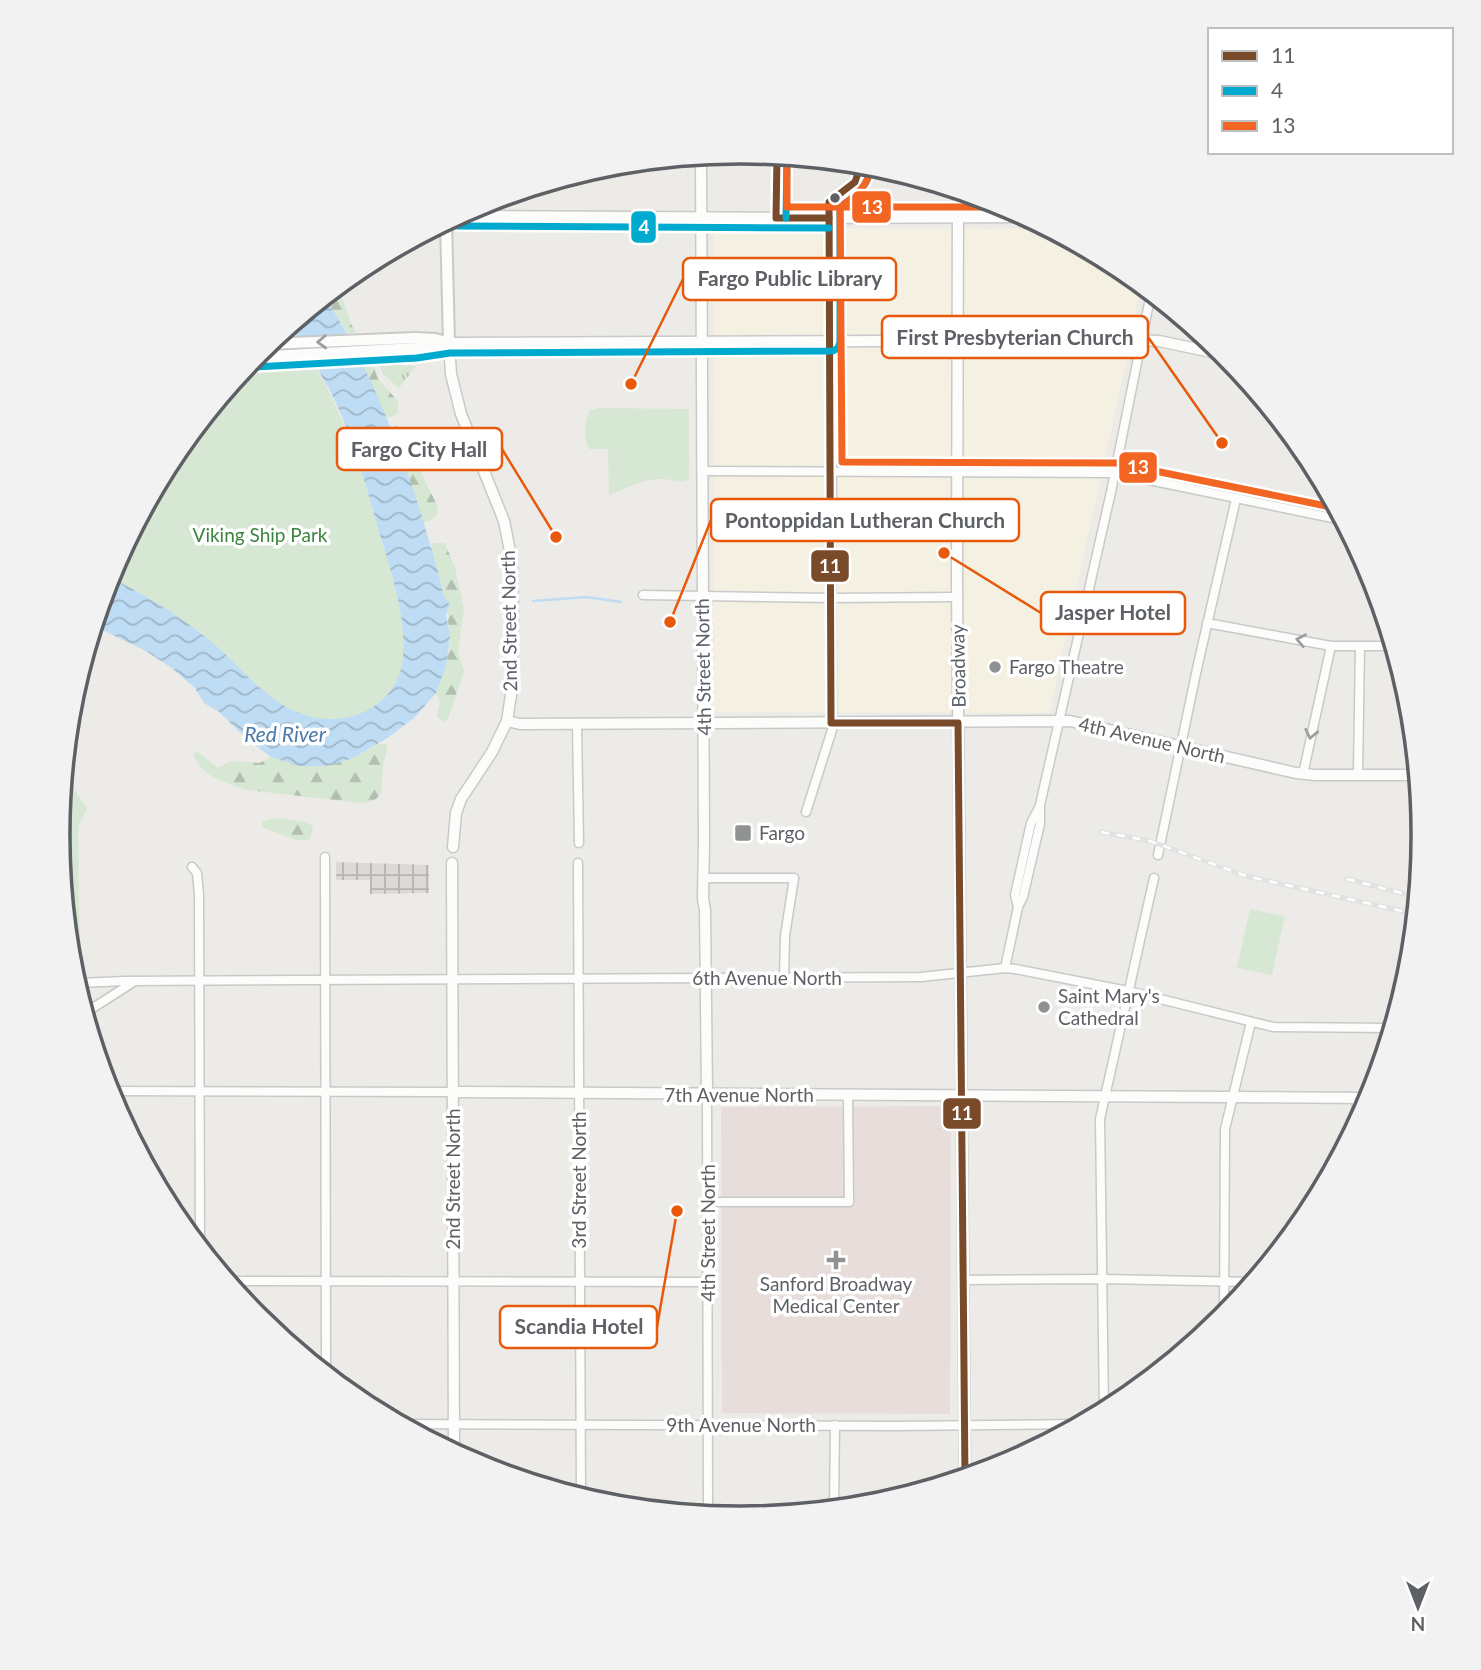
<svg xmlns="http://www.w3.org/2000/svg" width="1481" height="1670" viewBox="0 0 1481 1670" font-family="Lato,sans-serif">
	<defs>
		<pattern id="industrial-grid" width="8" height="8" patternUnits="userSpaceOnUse" patternTransform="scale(1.75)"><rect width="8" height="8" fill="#dcdad7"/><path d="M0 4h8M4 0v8" fill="none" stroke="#b6b4b2"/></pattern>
		<pattern id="grass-tufts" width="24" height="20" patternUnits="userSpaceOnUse" patternTransform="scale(1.75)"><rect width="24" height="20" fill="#d6e7d4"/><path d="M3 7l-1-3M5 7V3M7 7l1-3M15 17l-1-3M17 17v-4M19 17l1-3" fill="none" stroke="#b1bfb0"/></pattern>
		<pattern id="forest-firs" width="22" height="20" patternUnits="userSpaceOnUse" patternTransform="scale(1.75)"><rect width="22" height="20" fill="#d6e7d4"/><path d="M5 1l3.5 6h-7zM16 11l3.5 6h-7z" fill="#b1bfb0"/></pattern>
		<pattern id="water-waves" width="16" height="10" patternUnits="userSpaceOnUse" patternTransform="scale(1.75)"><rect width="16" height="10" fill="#bedcf3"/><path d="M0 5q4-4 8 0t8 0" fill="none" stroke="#9eb6c8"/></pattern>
	</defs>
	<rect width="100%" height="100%" fill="#ecebe7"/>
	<!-- commercial -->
	<polygon fill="#f4f0e2" points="714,228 1047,229 1120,268 1141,285 1128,354 1049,713 714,712"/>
	<!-- industrial -->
	<polygon fill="url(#industrial-grid)" points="336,862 429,865 429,893 370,894 370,880 336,880"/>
	<!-- medical -->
	<polygon fill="#e7dddb" points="951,1106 950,1414 722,1413 721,1107"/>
	<!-- grass -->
	<polygon fill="url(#grass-tufts)" points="379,364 416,366 399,388 383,374"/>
	<!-- forest -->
	<g fill="url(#forest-firs)">
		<polygon points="338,286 352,326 357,333 347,333 325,297"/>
		<polygon points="361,362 372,362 378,379 398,401 398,413 393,417 385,417"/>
		<polygon points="396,426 407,432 419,469 437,505 437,514 432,520 423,523 390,428"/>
		<path d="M 434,543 L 445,543 L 455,568 L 464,609 L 458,653 L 464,671 L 448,719 L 444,722 L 437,717 L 440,702 L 436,693 C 443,674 449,658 450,638 C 450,626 445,617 450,605 L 444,596 L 430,548 Z"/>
		<path d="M 378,744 L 387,744 C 388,753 384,758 383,766 C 380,786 388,801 361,803 L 248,790 C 227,784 200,776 193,754 L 197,751 L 218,768 L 232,761 L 259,763 L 271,757 L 299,766 L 353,758 Z"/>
		<polygon points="276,818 307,822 313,827 310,840 296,840 262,827 263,821"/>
	</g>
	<!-- park -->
	<g fill="#d6e7d4">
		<path d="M 314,365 C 346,417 363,475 380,533 C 391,574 408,620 402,664 C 396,706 351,726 313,718 C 269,708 241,666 208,639 C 177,614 144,594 109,577 L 173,455 L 244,369 Z"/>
		<path d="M 599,408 L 689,409 L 689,478 L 686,481 C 677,483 668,478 658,479 C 640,480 625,489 609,495 L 608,449 L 589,449 C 584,438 583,422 590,410 Z"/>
		<polygon points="64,775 87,808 78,827 80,963 73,973 58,835"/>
		<polygon points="1250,909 1285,916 1272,975 1237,968"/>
	</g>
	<!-- water -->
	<path fill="url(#water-waves)" d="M 325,297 C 382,387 418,493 444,596 L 450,605 L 446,615 L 450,635 L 446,666 L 436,693 L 415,717 L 389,737 L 353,758 L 327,766 L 299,766 L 271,757 L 247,739 L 218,711 L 204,703 L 195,688 L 173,669 L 146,651 L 94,626 L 109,577 C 144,594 177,614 208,639 C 241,665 269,708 312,717 C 350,726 395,706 402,664 C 409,620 389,566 377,524 C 364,479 351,431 329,389 C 317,367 303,347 290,326 Z"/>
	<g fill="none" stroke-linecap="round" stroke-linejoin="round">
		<!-- stream -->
		<polyline stroke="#bedcf3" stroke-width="2.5" points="533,601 587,597 621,602"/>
		<!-- minor-tunnel -->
		<polyline stroke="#c8c8c6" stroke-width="8" stroke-dasharray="8 4" stroke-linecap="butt" points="831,522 832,497"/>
		<defs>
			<g id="minor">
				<polyline points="829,218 832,497"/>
				<polyline points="702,471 1115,473 1342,520"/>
				<polyline points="643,595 831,598 957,597"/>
				<polyline points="1207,623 1331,646 1393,646"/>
				<polyline points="577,725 579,843"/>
				<polyline points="1303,774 1331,646"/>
				<polyline points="1358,774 1360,646"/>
				<polyline points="806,812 832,730 831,522"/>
				<polyline points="1158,855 1198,664 1236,499"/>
				<polyline points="325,857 326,1374"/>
				<polyline points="578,863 581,1497"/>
				<polyline points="192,867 197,873 199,895 200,1247"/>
				<polyline points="709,878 794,878 785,936 784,977"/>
				<polyline points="1018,907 1015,895 1031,823 1039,808"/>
				<polyline points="1005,968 1018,907 1023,897 1040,824 1040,805 1111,492 1151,293"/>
				<polyline points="78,983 125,981 921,977 1005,968 1015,969 1128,991 1273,1027 1392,1028"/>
				<polyline points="85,1013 135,981"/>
				<polyline points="108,1091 453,1092"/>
				<polyline points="707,1094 708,1515"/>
				<polyline points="1356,1124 1357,1098"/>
				<polyline points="707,1202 849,1202 848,1095"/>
				<polyline points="963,1280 1102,1279 1253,1282"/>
				<polyline points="227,1281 708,1282"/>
				<polyline points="1224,1316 1225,1129 1251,1022"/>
				<polyline points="1104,1411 1100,1119 1154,878"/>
				<polyline points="401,1424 897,1426 1080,1424"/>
				<polyline points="834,1509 835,1425"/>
			</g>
			<g id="tertiary">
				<polyline points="701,156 704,842 703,899 705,910 707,1094"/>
				<polyline points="958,191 957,585 965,1477"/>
				<polyline points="458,216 829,218 1025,217"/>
				<polyline points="507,721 520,724 1070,721 1296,773 1315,775 1417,775"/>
				<polyline points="453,847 456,813 461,799 492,752 507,721 511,695 513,621 512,561 504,521 461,414 451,374 449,343 1131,340 1159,341 1226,355"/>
				<polyline points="452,863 454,1453"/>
				<polyline points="453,1092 1370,1098"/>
			</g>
			<g id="secondary">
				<polyline points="446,222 449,343"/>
				<polyline points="267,344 415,338 435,339 446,342"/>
				<polyline points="254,357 416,348 449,343"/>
			</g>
		</defs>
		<!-- minor casing -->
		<use href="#minor" stroke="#c9c9c9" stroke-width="11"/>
		<!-- tertiary casing -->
		<use href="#tertiary" stroke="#c9c9c9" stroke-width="13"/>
		<!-- secondary casing -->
		<use href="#secondary" stroke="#c9c9c9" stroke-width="14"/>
		<!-- minor -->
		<use href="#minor" stroke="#fcfcfb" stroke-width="8"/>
		<!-- tertiary -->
		<use href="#tertiary" stroke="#fcfcfb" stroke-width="10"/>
		<!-- secondary -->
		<use href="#secondary" stroke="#fcfcfb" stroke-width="10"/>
		<defs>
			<g id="rail">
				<polyline points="1101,832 1150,841 1246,876 1415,914"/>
				<polyline points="1347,879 1417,897"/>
			</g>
		</defs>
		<!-- rail casing -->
		<use href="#rail" stroke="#e3e2e2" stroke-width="5"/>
		<!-- rail -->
		<use href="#rail" stroke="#fff" stroke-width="2.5" stroke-dasharray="8" stroke-linecap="butt"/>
		<defs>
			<g id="bus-1">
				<polyline points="777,156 776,218 829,218"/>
				<polyline points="861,164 855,182 829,202 831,723 958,723 965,1477"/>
			</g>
			<g id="bus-2">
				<polyline points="786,218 787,157"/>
				<polyline points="458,226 829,228"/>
				<path d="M 255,367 L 417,358 L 450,353 L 833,351 L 838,348 L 840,342 L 840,207 C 856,196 869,186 871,165"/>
			</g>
			<g id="bus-3">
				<polyline points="787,157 787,207 1006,207"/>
				<path d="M 871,165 C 869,186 856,196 840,207 L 842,462 L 1116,463 L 1336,508"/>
			</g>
		</defs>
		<!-- bus-1 casing -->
		<use href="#bus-1" stroke="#fff" stroke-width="12"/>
		<!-- bus-2 casing -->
		<use href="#bus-2" stroke="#fff" stroke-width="12"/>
		<!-- bus-3 casing -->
		<use href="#bus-3" stroke="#fff" stroke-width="12"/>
		<!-- bus-1 -->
		<use href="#bus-1" stroke="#7a4b2a" stroke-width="7"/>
		<!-- bus-2 -->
		<use href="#bus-2" stroke="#00a9ce" stroke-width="7"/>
		<!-- bus-3 -->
		<use href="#bus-3" stroke="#f26522" stroke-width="7"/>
	</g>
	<!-- one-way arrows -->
	<defs><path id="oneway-chevron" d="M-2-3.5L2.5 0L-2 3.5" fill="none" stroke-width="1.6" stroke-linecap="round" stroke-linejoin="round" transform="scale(1.75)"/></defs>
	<g stroke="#9d9ea0">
		<use href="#oneway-chevron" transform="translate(322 342) rotate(178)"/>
		<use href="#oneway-chevron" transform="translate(1301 640) rotate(-169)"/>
		<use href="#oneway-chevron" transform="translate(1311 734) rotate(102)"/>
	</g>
	<!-- markers -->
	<circle fill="#5d6064" stroke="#fff" stroke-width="2.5" cx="835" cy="198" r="6"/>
	<g fill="#8f9192" stroke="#fff" stroke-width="2.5">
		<circle cx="995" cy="667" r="7"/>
		<rect x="734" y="824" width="18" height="18" rx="3.5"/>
		<circle cx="1044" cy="1007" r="7"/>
		<path d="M832.5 1249.5h7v7h7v7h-7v7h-7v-7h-7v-7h7z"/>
	</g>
	<g text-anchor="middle" stroke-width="7" stroke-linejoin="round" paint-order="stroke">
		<!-- park labels -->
		<g font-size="19" fill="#3d8440" stroke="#fff">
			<text x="260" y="542">Viking Ship Park</text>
		</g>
		<!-- street labels -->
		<g font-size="19" fill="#5d6064" stroke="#fff">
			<text transform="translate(509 621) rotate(-91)" y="7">2nd Street North</text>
			<text transform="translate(958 666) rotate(-91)" y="7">Broadway</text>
			<text transform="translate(703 667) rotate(-91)" y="7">4th Street North</text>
			<text transform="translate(1152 740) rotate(13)" y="7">4th Avenue North</text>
			<text x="767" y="985">6th Avenue North</text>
			<text x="739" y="1102">7th Avenue North</text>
			<text transform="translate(453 1179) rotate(-90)" y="7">2nd Street North</text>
			<text transform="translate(579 1180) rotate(-90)" y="7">3rd Street North</text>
			<text transform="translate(708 1233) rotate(-90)" y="7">4th Street North</text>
			<text x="741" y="1432">9th Avenue North</text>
		</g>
		<!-- poi labels -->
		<g font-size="19" fill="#5d6064" stroke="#fff" text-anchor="start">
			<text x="1009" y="674">Fargo Theatre</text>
			<text x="759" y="840">Fargo</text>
			<text x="1058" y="1003">Saint Mary's<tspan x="1058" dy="22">Cathedral</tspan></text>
			<text x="836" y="1291" text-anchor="middle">Sanford Broadway<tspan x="836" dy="22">Medical Center</tspan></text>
		</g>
		<!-- water labels -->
		<g font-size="21" font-style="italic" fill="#4978a9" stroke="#fff">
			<text x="285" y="742">Red River</text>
		</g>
	</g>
	<!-- crop -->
	<path d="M0 0H1481V1670H0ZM740 164H741A670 670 0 0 1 1411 834V836A670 670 0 0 1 741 1506H740A670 670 0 0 1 70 836V834A670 670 0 0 1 740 164Z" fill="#f2f2f3" fill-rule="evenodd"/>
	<path fill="none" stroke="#5d6064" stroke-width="3.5" d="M740 164H741A670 670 0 0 1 1411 834V836A670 670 0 0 1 741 1506H740A670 670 0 0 1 70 836V834A670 670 0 0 1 740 164Z"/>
	<!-- callouts -->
	<path fill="none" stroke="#e8590c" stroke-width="2.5" d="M631 384L683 279M1222 443L1148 337M556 537L502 449M670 622L711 520M944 553L1041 613M677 1211L657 1327"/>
	<g fill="#e8590c" stroke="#fff" stroke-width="2.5">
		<circle cx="631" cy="384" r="7"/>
		<circle cx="1222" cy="443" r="7"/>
		<circle cx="556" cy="537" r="7"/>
		<circle cx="670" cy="622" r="7"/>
		<circle cx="944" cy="553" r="7"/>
		<circle cx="677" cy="1211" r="7"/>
	</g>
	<g fill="#fff" stroke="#e8590c" stroke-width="2.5">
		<rect x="683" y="258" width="213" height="42" rx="7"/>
		<rect x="882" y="316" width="266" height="42" rx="7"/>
		<rect x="337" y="428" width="165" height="42" rx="7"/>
		<rect x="711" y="499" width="308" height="42" rx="7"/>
		<rect x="1041" y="592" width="144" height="42" rx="7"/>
		<rect x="500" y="1306" width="157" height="42" rx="7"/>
	</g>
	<g font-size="21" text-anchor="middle" font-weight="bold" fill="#5d6064">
		<text x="790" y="286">Fargo Public Library</text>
		<text x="1015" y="345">First Presbyterian Church</text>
		<text x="419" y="457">Fargo City Hall</text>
		<text x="865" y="528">Pontoppidan Lutheran Church</text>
		<text x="1113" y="620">Jasper Hotel</text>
		<text x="579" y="1334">Scandia Hotel</text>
	</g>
	<g stroke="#fff" stroke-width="2.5">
		<rect x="851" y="190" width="41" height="34" rx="7" fill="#f26522"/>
		<rect x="630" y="210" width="27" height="34" rx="7" fill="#00a9ce"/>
		<rect x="1118" y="451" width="40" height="33" rx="7" fill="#f26522"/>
		<rect x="810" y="549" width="40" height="34" rx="7" fill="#7a4b2a"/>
		<rect x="942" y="1097" width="40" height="33" rx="7" fill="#7a4b2a"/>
	</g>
	<g font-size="19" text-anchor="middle" font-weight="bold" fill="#fff">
		<text x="872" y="214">13</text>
		<text x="644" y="234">4</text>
		<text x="1138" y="474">13</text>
		<text x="830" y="573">11</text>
		<text x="962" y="1120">11</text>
	</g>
	<!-- legend -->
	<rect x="1208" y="28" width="245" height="126" fill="#ffffff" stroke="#bebfc1" stroke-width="2"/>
	<rect x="1222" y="51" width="35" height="10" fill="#7a4b2a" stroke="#bebfc1" stroke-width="2"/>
	<text x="1271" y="63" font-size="21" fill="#5d6064">11</text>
	<rect x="1222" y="86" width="35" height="10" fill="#00a9ce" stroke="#bebfc1" stroke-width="2"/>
	<text x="1271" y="98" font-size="21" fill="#5d6064">4</text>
	<rect x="1222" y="121" width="35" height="10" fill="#f26522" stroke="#bebfc1" stroke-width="2"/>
	<text x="1271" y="133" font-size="21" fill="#5d6064">13</text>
	<!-- north arrow -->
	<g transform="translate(1418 1607) rotate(180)" stroke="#ffffff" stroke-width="5" paint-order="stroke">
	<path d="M0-5L12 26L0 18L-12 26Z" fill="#5d6064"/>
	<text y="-10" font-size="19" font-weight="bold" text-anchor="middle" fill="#5d6064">N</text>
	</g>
</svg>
